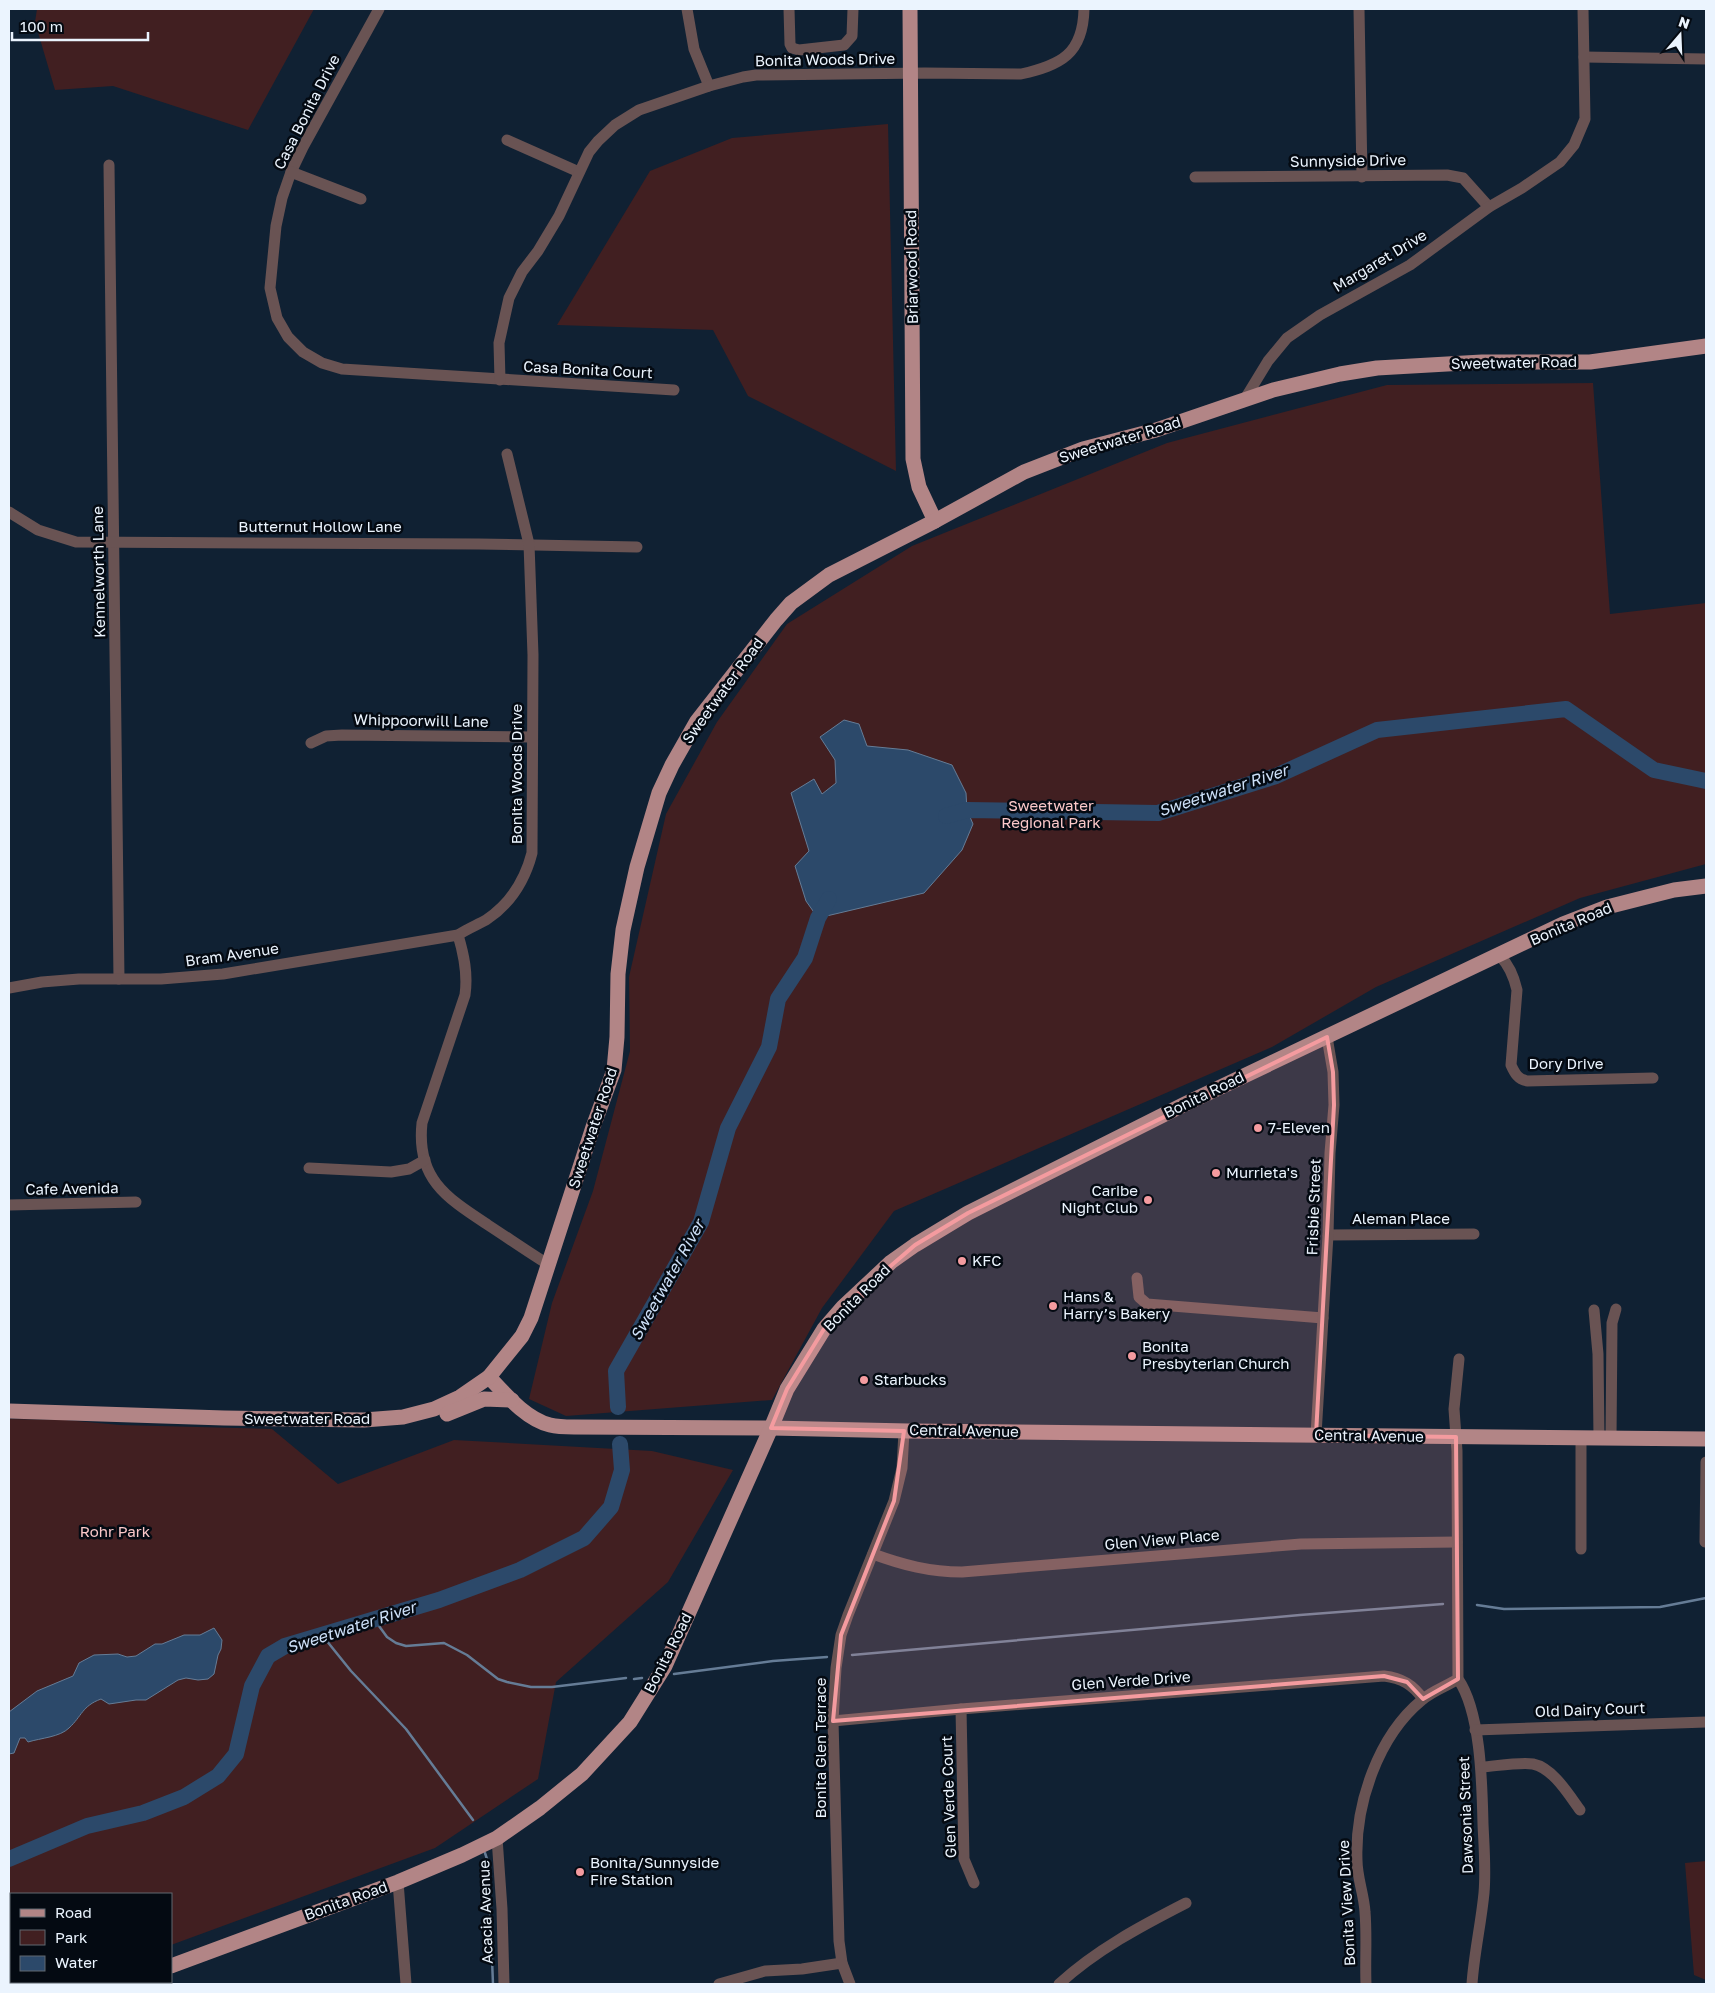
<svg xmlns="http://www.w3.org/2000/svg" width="1715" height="1993" viewBox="0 0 1715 1993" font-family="'Golos Text',sans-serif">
	<rect width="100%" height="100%" fill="#102133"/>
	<!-- green -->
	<g fill="#411f21">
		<polygon points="37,9 314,9 248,130 113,86 55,90 35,22"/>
		<polygon points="888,124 896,471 748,396 713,330 557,325 650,171 732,138"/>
		<polygon points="1593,383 1610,614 1706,603 1706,864 1580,898 1376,987 1272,1047 894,1211 822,1308 772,1400 566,1416 529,1399 552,1303 593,1191 630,1051 629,977 666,814 717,722 787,624 912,546 1167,443 1387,385"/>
		<polygon points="9,1419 65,1420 120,1425 272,1429 338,1484 454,1440 652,1451 733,1470 668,1582 556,1682 538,1779 435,1848 171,1945 171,1894 11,1894 11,1982 71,1982 64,1984 9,1984"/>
		<polygon points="1706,1861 1706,1980 1694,1975 1685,1863"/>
	</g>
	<!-- water -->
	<g fill="#2c496a" stroke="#657c96">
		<polygon points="844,720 859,724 867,746 908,750 952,765 966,793 967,810 973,824 962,850 924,893 818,918 806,901 795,866 809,851 791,793 814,779 822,794 836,783 835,760 820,737"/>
		<path d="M 214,1628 L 222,1640 L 221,1649 L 218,1655 L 214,1674 L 208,1679 L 198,1680 L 186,1678 L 178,1680 L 146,1700 L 136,1700 L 109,1704 L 101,1699 C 82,1706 82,1716 69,1728 C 60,1737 41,1738 28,1742 L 25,1738 L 20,1738 L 14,1753 L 9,1754 L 9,1712 L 37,1691 L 73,1676 L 79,1663 L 94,1655 L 118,1654 L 127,1657 L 136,1656 L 155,1644 L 162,1644 L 184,1635 L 200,1635 Z"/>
	</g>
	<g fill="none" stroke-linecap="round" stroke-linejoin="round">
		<!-- stream -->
		<g stroke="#657c96" stroke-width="2.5">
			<polyline points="1477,1605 1504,1609 1660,1607 1706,1598"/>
			<polyline points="377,1619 379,1626 387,1637 396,1643 406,1646 444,1643 467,1655 498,1679 507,1682 531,1687 552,1687 626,1678"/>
			<polyline points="322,1635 351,1671 406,1729 473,1820"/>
			<polyline points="852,1655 1300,1615 1443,1604"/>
			<polyline points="674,1674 773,1661 827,1657"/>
			<polyline points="634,1679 642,1678"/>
			<polyline points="485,1853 488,1862 493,1984"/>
		</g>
		<!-- river -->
		<g stroke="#2c496a" stroke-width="16">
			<polyline points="946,816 967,810 1158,813 1276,776 1377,730 1566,709 1654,770 1706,781"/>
			<polyline points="618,1407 616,1371 701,1222 728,1128 769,1047 778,999 805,958 818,918 829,899"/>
			<polyline points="9,1859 87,1826 143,1813 184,1797 218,1776 236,1754 252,1686 268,1656 285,1646 439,1600 520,1570 584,1538 611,1507 622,1470 620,1444"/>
		</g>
		<!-- minor -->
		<g stroke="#695353" stroke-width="11">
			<polyline points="379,9 303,147 291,172 282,198 276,226 270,288 277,318 288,337 303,352 322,363 342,369 674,390"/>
			<polyline points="687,9 694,49 709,86"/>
			<polyline points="789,9 790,44 792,48 799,50 844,45 852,36 853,9"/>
			<polyline points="1359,9 1362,177"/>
			<polyline points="1584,57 1706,59"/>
			<polyline points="507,140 579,172"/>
			<polyline points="109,165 119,979"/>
			<polyline points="291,172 361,199"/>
			<polyline points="1195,177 1447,175 1463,178 1489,207"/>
			<path d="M 500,380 L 499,343 L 509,298 L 522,272 L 538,251 L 559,216 L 589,152 L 598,141 L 615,125 L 639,110 L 709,86 L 743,77 L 756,75 L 925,73 L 1021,74 C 1061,65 1083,54 1084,9"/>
			<polyline points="1243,402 1268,361 1287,338 1320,315 1410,265 1489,207 1522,188 1560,162 1574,145 1585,119 1583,9"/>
			<polyline points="9,512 38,530 76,542 479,544 637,547"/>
			<polyline points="311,743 326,736 342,735 532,737"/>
			<path d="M 458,935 C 464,955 468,974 465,995 L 422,1123 C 416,1179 447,1198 488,1225 C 508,1238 528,1252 549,1265"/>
			<path d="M 1500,956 C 1509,965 1514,977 1517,990 L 1511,1065 C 1515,1074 1518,1079 1527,1081 L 1653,1078"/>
			<path d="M 9,988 L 42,982 L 79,979 L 161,979 L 223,974 L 458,935 C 467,929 477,925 486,920 C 510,904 525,880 532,853 L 533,655 L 529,544 L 507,454"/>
			<polyline points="309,1168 391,1172 409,1169 425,1160"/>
			<polyline points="9,1205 136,1202"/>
			<polyline points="1328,1235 1474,1234"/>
			<polyline points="1137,1278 1139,1297 1147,1304 1323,1318"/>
			<polyline points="1594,1310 1598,1354 1599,1438"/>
			<path d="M 1459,1359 L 1454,1409 L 1457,1451 L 1458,1679 C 1481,1712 1482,1784 1483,1824 C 1484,1847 1486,1870 1484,1893 C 1481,1924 1474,1954 1472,1984"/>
			<polyline points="1316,1435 1328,1235 1330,1153 1334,1105 1333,1072 1327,1037"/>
			<polyline points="1611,1439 1612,1323 1616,1309"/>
			<polyline points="1705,1542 1706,1462"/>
			<polyline points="1581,1549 1581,1438"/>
			<path d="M 873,1554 C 903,1565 930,1572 962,1572 L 1301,1544 L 1457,1542"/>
			<polyline points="961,1709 964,1859 974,1883"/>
			<path d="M 833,1721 L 961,1709 L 1384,1676 C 1402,1678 1413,1685 1423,1699"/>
			<polyline points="1475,1730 1706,1722"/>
			<path d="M 1482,1767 C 1496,1766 1520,1762 1533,1764 C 1553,1768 1569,1795 1580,1810"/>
			<polyline points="497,1838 502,1909 504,1984"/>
			<polyline points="398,1882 406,1984"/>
			<polyline points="719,1984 765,1971 802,1969 842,1963"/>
			<polyline points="850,1984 842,1963 839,1941 833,1721 836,1668 841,1635 848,1615 894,1501 902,1468 904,1431"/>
			<path d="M 1059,1984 C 1096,1950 1141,1926 1186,1903"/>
			<path d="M 1366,1984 C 1365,1960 1367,1936 1365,1912 C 1364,1894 1357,1878 1357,1860 C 1355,1804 1378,1736 1422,1700 C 1432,1691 1447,1686 1458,1679"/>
		</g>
		<!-- major -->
		<g stroke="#b28586" stroke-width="15">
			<polyline points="910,9 913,459 919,487 935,521"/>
			<path d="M 489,1377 C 506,1395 526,1419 550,1425 C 558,1427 566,1427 574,1427 L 771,1428 L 908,1431 L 1706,1439"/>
			<polyline points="9,1411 224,1418 364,1420 403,1417 434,1409 460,1397 489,1377 522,1336 531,1318 593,1127 614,1070 617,1037 618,974 623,930 637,867 659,793 672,765 697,721 776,620 791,603 829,575 935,521 1024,472 1083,449 1156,430 1273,390 1340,374 1377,368 1482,362 1590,362 1706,346"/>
			<polyline points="447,1414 484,1399 512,1400"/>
			<polyline points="171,1966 398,1882 462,1855 497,1838 540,1808 582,1774 630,1722 665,1666 771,1428 787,1389 824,1329 843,1307 891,1262 915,1245 968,1213 1185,1104 1563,924 1607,907 1674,890 1706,886"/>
			<polyline points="121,1984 128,1982"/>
		</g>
	</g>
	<!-- marked area -->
	<path fill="#f49b9f" fill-opacity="0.2" stroke="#f49b9f" stroke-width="4" stroke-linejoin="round" d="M 1327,1037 L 1333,1072 L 1334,1105 L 1316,1435 L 1456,1437 L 1458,1679 L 1423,1699 L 1407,1682 L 1384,1676 L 833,1721 L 841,1635 L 894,1501 L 904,1431 L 771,1428 L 787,1389 L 824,1329 L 843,1307 L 915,1245 L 968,1213 Z"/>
	<!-- markers -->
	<g fill="#f49b9f" stroke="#040a12" stroke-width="2">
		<circle cx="1258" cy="1128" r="5"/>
		<circle cx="1216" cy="1173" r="5"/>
		<circle cx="1148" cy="1200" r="5"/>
		<circle cx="962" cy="1261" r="5"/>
		<circle cx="1053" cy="1306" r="5"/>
		<circle cx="1132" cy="1356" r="5"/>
		<circle cx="864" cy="1380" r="5"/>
		<circle cx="580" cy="1872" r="5"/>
	</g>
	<g text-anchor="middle" stroke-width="5" stroke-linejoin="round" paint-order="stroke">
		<!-- street labels -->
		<g font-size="15" fill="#ebf4fe" stroke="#040a12">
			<text transform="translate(825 60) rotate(-1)" y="5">Bonita Woods Drive</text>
			<text transform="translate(307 112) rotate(-63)" y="5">Casa Bonita Drive</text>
			<text transform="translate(1348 161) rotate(-1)" y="5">Sunnyside Drive</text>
			<text transform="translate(1380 261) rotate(-31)" y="5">Margaret Drive</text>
			<text transform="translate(912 267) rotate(-91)" y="5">Briarwood Road</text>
			<text transform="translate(1514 363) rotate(-1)" y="5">Sweetwater Road</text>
			<text transform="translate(588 370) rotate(3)" y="5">Casa Bonita Court</text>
			<text transform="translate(1120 440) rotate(-17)" y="5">Sweetwater Road</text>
			<text x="320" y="532">Butternut Hollow Lane</text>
			<text transform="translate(99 572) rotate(-91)" y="5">Kennelworth Lane</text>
			<text transform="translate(723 691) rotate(-54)" y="5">Sweetwater Road</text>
			<text transform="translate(421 721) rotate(1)" y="5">Whippoorwill Lane</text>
			<text transform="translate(517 774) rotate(-90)" y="5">Bonita Woods Drive</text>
			<text transform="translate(1571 924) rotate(-23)" y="5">Bonita Road</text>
			<text transform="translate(232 955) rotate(-8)" y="5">Bram Avenue</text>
			<text x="1566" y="1069">Dory Drive</text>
			<text transform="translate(1204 1095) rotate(-26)" y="5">Bonita Road</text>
			<text transform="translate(593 1128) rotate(-72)" y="5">Sweetwater Road</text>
			<text transform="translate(72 1189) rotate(-1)" y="5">Cafe Avenida</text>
			<text transform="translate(1314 1207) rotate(-88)" y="5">Frisbie Street</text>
			<text x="1401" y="1224">Aleman Place</text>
			<text transform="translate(857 1298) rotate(-45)" y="5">Bonita Road</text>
			<text x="307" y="1424">Sweetwater Road</text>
			<text transform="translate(964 1431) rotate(1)" y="5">Central Avenue</text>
			<text transform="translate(1369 1436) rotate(1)" y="5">Central Avenue</text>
			<text transform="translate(1162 1540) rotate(-5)" y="5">Glen View Place</text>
			<text transform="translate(668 1653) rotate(-63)" y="5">Bonita Road</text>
			<text transform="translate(1131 1681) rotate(-4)" y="5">Glen Verde Drive</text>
			<text transform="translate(1590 1710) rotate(-2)" y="5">Old Dairy Court</text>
			<text transform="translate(821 1748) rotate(-90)" y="5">Bonita Glen Terrace</text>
			<text transform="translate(949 1797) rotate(-92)" y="5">Glen Verde Court</text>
			<text transform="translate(1466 1815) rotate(-92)" y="5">Dawsonia Street</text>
			<text transform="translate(346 1901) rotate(-20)" y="5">Bonita Road</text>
			<text transform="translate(1347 1903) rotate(-93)" y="5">Bonita View Drive</text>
			<text transform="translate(486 1912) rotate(-92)" y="5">Acacia Avenue</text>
		</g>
		<!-- park labels -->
		<g font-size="15" fill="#fbc8c9" stroke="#040a12">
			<text x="1051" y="811">Sweetwater<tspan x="1051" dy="17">Regional Park</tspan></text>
			<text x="115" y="1537">Rohr Park</text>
		</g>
		<!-- poi labels -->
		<g font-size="15" fill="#ebf4fe" stroke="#040a12" text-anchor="start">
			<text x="1268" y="1133">7-Eleven</text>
			<text x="1226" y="1178">Murrieta's</text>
			<text x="1138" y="1196" text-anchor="end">Caribe<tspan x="1138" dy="17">Night Club</tspan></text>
			<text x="972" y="1266">KFC</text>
			<text x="1063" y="1302">Hans &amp;<tspan x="1063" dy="17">Harry’s Bakery</tspan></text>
			<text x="1142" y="1352">Bonita<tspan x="1142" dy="17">Presbyterian Church</tspan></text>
			<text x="874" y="1385">Starbucks</text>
			<text x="590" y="1868">Bonita/Sunnyside<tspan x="590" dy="17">Fire Station</tspan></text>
		</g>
		<!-- water labels -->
		<g font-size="16" font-style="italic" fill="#cde0f8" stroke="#040a12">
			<text transform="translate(1223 790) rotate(-18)" y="6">Sweetwater River</text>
			<text transform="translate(667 1280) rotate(-61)" y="6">Sweetwater River</text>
			<text transform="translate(351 1627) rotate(-18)" y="6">Sweetwater River</text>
		</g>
	</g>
	<!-- border -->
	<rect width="1715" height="1993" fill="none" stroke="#ebf4fe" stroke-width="20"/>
	<!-- legend -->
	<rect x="10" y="1893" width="162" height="90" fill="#040a12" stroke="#606870"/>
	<rect x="20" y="1909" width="25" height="8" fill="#b28586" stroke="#606870"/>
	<text x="55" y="1918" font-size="15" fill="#ebf4fe">Road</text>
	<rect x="20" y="1930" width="25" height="15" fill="#411f21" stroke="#606870"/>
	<text x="55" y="1943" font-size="15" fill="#ebf4fe">Park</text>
	<rect x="20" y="1956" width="25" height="15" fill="#2c496a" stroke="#606870"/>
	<text x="55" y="1968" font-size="15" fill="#ebf4fe">Water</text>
	<!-- north arrow -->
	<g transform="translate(1680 35) rotate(19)" stroke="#040a12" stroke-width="4" paint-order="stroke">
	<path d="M0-4L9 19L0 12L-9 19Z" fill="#ebf4fe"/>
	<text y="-8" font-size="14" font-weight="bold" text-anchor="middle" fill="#ebf4fe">N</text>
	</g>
	<!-- scale -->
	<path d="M12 32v8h136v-8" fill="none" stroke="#ebf4fe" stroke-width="2.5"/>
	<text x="20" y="32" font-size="15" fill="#ebf4fe" stroke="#040a12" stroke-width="4" paint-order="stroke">100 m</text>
</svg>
